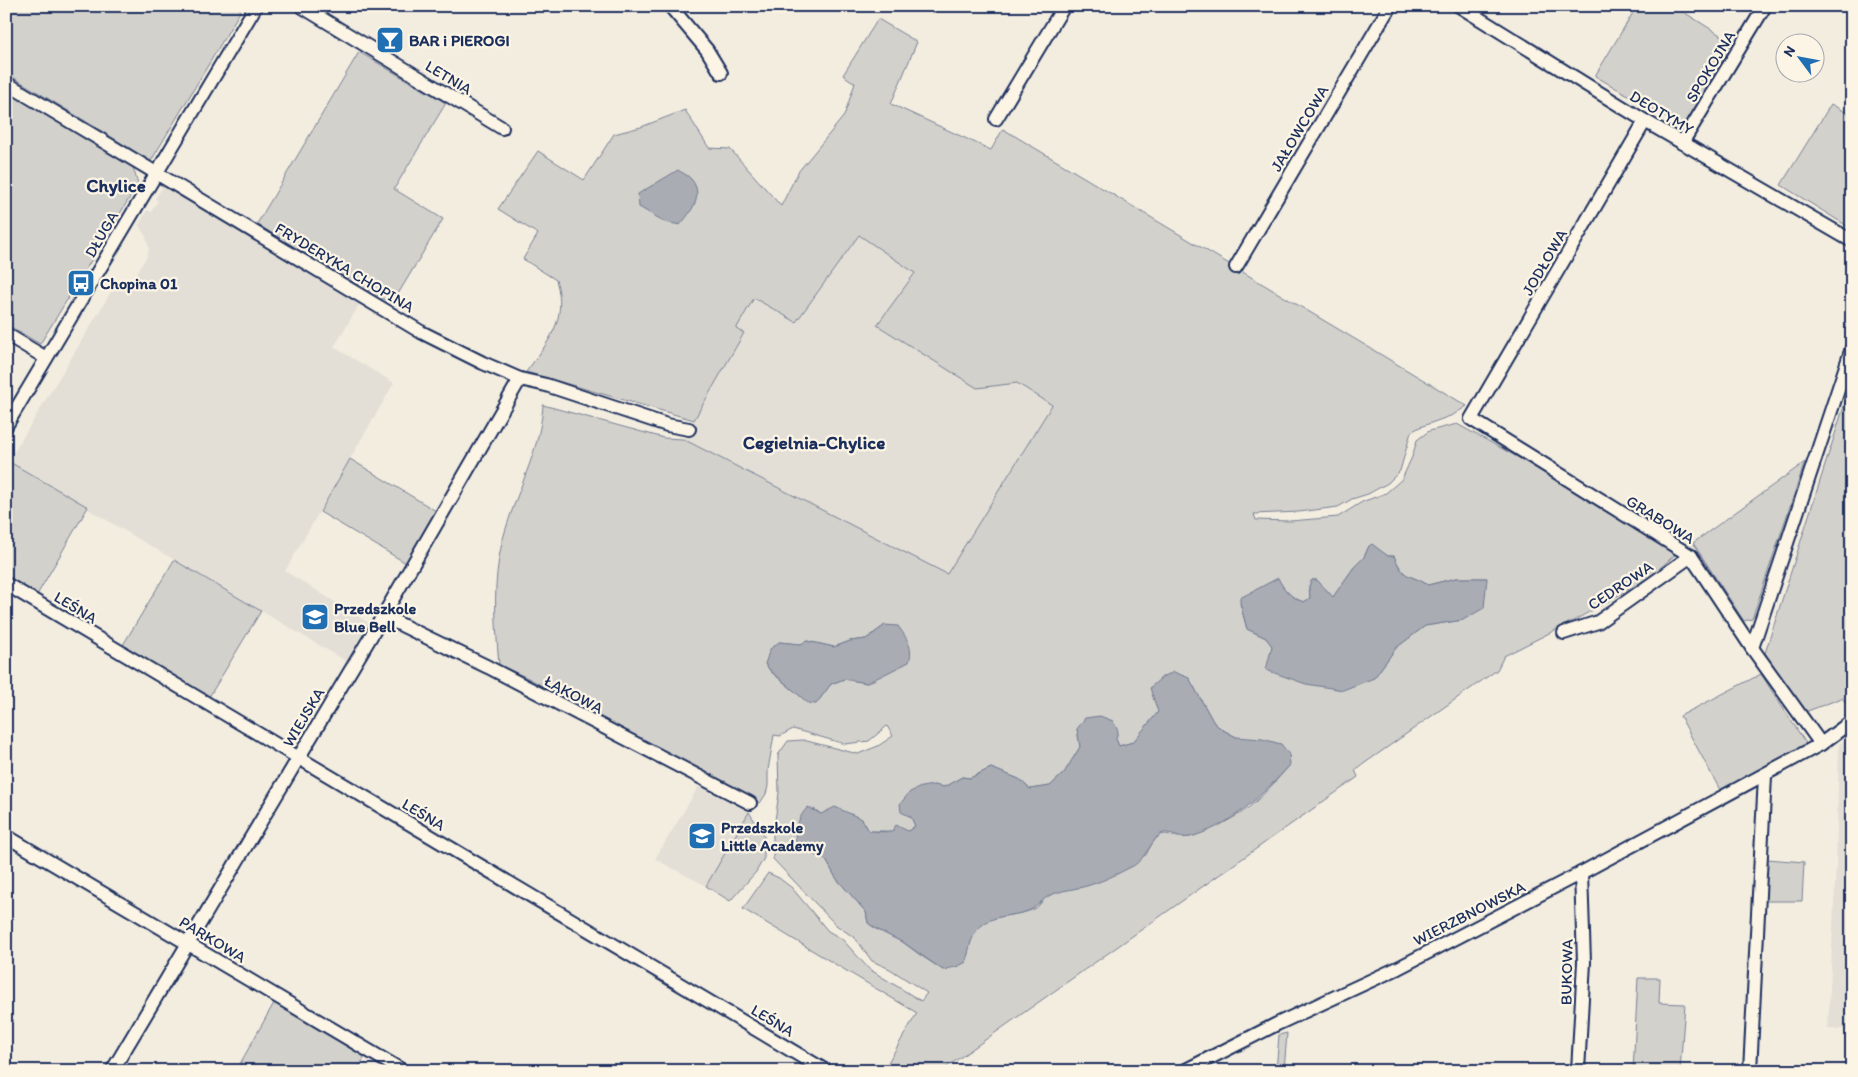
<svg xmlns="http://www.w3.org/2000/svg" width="1858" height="1077" viewBox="0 0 1858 1077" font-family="Itim,sans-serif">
	<rect width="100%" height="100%" fill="#f3ede0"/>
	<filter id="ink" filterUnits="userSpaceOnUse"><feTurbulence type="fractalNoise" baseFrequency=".02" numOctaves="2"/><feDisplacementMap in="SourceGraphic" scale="10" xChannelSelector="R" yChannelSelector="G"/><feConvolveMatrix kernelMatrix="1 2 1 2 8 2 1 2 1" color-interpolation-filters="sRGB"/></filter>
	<g filter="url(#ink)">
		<!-- built -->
		<g fill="#e3dfd6">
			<polygon points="165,183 361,302 334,347 394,383 285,571 369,623 346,661 8,462 111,292 128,287 147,256 149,248 146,237 139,225 147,210 151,212 158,201 155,199"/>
			<polygon points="859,235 915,273 878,325 977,387 1017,383 1053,405 947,575 683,439 744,334 735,330 754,298 796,322"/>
			<polygon points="1850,736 1847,782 1852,783 1852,1030 1828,1028 1836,865 1839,744"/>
			<polygon points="699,786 749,812 706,886 655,859"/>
		</g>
		<!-- green -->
		<g fill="#d3d1cc" stroke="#778095" fill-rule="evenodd">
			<polygon points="6,6 234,6 241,10 151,161 6,73"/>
			<polygon points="1637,6 1674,6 1733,43 1686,123 1678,124 1595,76"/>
			<path d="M 878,19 L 917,42 L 891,104 L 991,150 L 1003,129 L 1467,406 L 1453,415 L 1420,427 L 1411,432 L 1400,471 L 1388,483 L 1368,494 L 1352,499 L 1338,507 L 1299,512 L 1254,514 L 1256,520 L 1290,521 L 1338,517 L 1362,502 L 1386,493 L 1402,479 L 1412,457 L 1417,440 L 1429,431 L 1457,424 L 1541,470 L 1598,507 L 1677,553 L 1649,578 L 1575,620 L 1504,656 L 1497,670 L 1355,770 L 1358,777 L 941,1071 L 883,1071 L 917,1013 L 743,909 L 768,873 L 779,878 L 792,888 L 828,931 L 842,939 L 869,969 L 921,1001 L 927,993 L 890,969 L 872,961 L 855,938 L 836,925 L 773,859 L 773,834 L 779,793 L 778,755 L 788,741 L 803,740 L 858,754 L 878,746 L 893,736 L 887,726 L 869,741 L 845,744 L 793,729 L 780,736 L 774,735 L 768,770 L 768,786 L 766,794 L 760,803 L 528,678 L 499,665 C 496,629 493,594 499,558 C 507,506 540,458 543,405 L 664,438 L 683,439 L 947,574 L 1052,405 L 1017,383 L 977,388 L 877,325 L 915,273 L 859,235 L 796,322 L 754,298 L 736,329 L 744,333 L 694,420 L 526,372 C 549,341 568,320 556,280 L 523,259 L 538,234 L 498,209 L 538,151 L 584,180 L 614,134 L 641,127 L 685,110 L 709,148 L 730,149 L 781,206 L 798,172 L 844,116 L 855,83 L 843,75 ZM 1369,546 L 1388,556 L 1394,556 C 1405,581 1409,573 1428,585 L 1456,578 L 1487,578 L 1463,620 L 1425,626 L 1396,648 L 1374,678 L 1267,670 L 1272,646 L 1266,638 L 1247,629 L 1240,603 L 1278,579 C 1284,590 1291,598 1304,602 L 1310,598 L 1309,586 L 1312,580 L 1317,580 L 1333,597 L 1354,567 L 1364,557 ZM 885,625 L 875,679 L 867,683 L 844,679 L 831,684 L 816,704 L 808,702 L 771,672 L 765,664 L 779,642 L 801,644 L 807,641 L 834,647 L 850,641 L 866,639 ZM 1189,678 L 1214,723 L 1223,730 L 1290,765 C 1275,782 1260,800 1241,813 C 1227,822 1211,829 1196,835 C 1169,846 1165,816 1146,855 L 1046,896 C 1043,900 1040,905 1036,908 C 1019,918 982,912 973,935 C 969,943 968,953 966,962 L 943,970 L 920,955 L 904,943 L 876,929 L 868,923 L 866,912 L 836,878 L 826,860 L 811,853 L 814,809 L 821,814 L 862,819 L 869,831 L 908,831 L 915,826 L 911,817 L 934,785 L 944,787 L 962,777 L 970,778 L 991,768 L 1019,779 L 1030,789 L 1050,786 L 1064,773 L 1080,747 L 1077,729 L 1116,739 L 1119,746 L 1133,742 Z"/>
			<polygon points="359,52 446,103 394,189 443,219 392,304 313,259 257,224"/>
			<polygon points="6,91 133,167 138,184 40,344 6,324"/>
			<polygon points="1831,104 1852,116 1852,229 1781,185"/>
			<polygon points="1852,381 1852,705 1849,707 1842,698 1805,712 1765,653"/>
			<polygon points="350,459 436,511 406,563 320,512"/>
			<polygon points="6,460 88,507 37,595 6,577"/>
			<polygon points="1805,462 1752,619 1744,621 1693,543"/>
			<polygon points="174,560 261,611 209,697 123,645"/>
			<polygon points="1761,674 1807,745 1720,790 1680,716"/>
			<polygon points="749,812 764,836 764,858 756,872 730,901 706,886"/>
			<polygon points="1767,859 1804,862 1802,901 1765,901"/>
			<polygon points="1638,978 1660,978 1659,1003 1685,1004 1680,1071 1633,1071"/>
			<polygon points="274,1003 365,1057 356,1071 236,1071"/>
			<polygon points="1287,1033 1284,1071 1276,1071 1279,1035"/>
		</g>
		<!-- water -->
		<g fill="#a9acb3" stroke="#707a91">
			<path d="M 678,170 C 682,173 688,175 691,179 C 705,195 691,212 680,225 L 665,222 L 639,207 L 638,194 Z"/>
			<path d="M 1372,544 L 1388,556 L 1394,556 C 1405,581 1409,573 1428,585 L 1456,578 L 1487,578 L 1484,608 L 1463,620 L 1425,626 L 1396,648 L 1374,678 L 1343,690 L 1306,684 L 1266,670 L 1272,646 L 1266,638 L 1247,629 L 1240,603 L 1240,598 L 1278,578 C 1284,590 1291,598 1304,602 L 1310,598 L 1309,586 L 1312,580 L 1317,580 L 1333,597 L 1354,567 L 1364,557 L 1369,546 Z"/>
			<path d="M 885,625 L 898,626 C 906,637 914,648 909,662 L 867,683 L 844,679 L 831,684 L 816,704 L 808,703 L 771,671 L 765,664 L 770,649 L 779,642 L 801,644 L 807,641 L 834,647 L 850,641 L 866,639 Z"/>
			<path d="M 1174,672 L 1189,678 L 1214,723 L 1223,730 L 1236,737 L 1262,739 L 1281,744 L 1289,754 L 1290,765 C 1262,795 1232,826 1190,837 C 1181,839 1173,832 1164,833 C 1152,835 1147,860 1131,867 C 1119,873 1106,880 1093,884 C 1080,889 1066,889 1053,894 C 1042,898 1037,909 1025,912 C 1012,916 997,915 985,923 C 971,932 970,946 966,962 L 959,966 L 943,970 L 904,943 L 876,929 L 868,923 L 866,912 L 836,878 L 826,860 L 811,853 L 795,841 C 796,827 798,817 808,807 L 821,814 L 835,807 L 862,819 L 869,831 L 892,832 L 896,825 L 908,831 L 915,826 L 911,817 L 901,812 L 900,804 L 910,792 L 921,787 L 934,785 L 944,787 L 962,777 L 970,778 L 991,768 L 1019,779 L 1030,789 L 1050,786 L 1064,773 L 1080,747 L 1077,729 L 1085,718 L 1100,716 L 1113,721 L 1118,731 L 1116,739 L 1119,746 L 1133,742 L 1158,712 L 1150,688 L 1162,677 Z"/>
		</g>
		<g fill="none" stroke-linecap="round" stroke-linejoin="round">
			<defs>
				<g id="minor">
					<polyline points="301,6 502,128"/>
					<polyline points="670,6 707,50 721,73"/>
					<polyline points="1459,6 1645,121 1852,241"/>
					<polyline points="6,83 421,332 483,363 520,379 546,385 667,425 689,429"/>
					<polyline points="996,119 1064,6"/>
					<polyline points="1645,121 1471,419 1691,556 1752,648 1821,744"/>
					<polyline points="1682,143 1765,6"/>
					<polyline points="1236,267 1390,6"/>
					<polyline points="6,334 46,358"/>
					<polyline points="6,426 256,6"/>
					<polyline points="6,584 826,1071"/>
					<polyline points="383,616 488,667 750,803"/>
					<polyline points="1564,633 1598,622 1691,556"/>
					<polyline points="1752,648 1852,348"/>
					<polyline points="6,836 403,1071"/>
					<polyline points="112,1071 383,616 520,379"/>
					<polyline points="1184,1071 1277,1024 1398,968 1581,873 1821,744 1852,721"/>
					<polyline points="1578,1071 1584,962 1581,873"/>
					<polyline points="1750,1071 1765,776"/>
				</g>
			</defs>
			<!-- minor casing -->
			<use href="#minor" stroke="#1b2f5e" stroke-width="16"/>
			<!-- minor -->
			<use href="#minor" stroke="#fcf5e5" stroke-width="12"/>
		</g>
	</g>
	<!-- icons -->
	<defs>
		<symbol id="bar-square" viewBox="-11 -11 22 22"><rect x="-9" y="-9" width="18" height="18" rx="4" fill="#1f6fb2" stroke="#fcf5e5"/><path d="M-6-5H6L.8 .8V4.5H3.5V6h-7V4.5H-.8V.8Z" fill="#fff"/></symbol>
		<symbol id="bus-square" viewBox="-11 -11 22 22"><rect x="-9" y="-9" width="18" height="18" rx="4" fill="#1f6fb2" stroke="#fcf5e5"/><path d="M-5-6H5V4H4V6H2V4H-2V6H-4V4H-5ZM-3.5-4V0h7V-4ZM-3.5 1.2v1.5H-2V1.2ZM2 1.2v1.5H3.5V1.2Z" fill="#fff"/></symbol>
		<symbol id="school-square" viewBox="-11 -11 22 22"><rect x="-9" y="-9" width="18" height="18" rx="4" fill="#1f6fb2" stroke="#fcf5e5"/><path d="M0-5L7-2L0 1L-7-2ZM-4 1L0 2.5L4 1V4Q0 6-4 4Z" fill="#fff"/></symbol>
	</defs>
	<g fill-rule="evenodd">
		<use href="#bar-square" x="374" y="24" width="32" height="32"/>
		<use href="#bus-square" x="65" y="267" width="32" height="32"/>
		<use href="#school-square" x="299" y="601" width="32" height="32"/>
		<use href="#school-square" x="686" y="820" width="32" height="32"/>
	</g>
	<g text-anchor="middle" stroke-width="4.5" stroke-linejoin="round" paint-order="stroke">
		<!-- poi labels -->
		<g font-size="16" font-weight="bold" fill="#1b2f5e" stroke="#fcf5e5" text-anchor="start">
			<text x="409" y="46">BAR i PIEROGI</text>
			<text x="100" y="289">Chopina 01</text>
			<text x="334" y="614">Przedszkole<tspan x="334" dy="18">Blue Bell</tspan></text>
			<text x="721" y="833">Przedszkole<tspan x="721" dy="18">Little Academy</tspan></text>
		</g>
		<!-- street labels -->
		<g font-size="16" fill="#1b2f5e" stroke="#fcf5e5">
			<text transform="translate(1710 66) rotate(-59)" y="6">SPOKOJNA</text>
			<text transform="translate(449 77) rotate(31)" y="6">LETNIA</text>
			<text transform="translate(1662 112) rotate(31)" y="6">DEOTYMY</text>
			<text transform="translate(1299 128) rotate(-59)" y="6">JAŁOWCOWA</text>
			<text transform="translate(101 234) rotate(-60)" y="6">DŁUGA</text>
			<text transform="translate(1544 262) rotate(-60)" y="6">JODŁOWA</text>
			<text transform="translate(345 267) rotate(31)" y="6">FRYDERYKA CHOPINA</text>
			<text transform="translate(1661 519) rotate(32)" y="6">GRABOWA</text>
			<text transform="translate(1620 585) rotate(-34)" y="6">CEDROWA</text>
			<text transform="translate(76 607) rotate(31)" y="6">LEŚNA</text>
			<text transform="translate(574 694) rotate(28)" y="6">ŁĄKOWA</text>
			<text transform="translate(303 717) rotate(-59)" y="6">WIEJSKA</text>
			<text transform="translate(424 814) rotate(31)" y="6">LEŚNA</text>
			<text transform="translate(1469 913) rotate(-27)" y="6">WIERZBNOWSKA</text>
			<text transform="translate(213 939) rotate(31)" y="6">PARKOWA</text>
			<text transform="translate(1566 972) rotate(-89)" y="6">BUKOWA</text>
			<text transform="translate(773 1020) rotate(31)" y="6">LEŚNA</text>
		</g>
		<!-- quarter labels -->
		<g font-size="19" font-weight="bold" fill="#1b2f5e" stroke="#fcf5e5">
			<text x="116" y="192">Chylice</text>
			<text x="814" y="449">Cegielnia-Chylice</text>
		</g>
	</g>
	<!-- margin -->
	<rect width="1858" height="1077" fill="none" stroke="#fcf5e5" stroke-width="25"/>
	<rect x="12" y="12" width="1833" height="1052" fill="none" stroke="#1b2f5e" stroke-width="2" filter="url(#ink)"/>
	<!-- north arrow -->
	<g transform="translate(1800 58) rotate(302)"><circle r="24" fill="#fcf5e5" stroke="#a2a6af"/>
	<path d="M0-4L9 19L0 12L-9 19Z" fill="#1f6fb2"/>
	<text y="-8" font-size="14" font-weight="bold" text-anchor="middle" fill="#1b2f5e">N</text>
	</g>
</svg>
